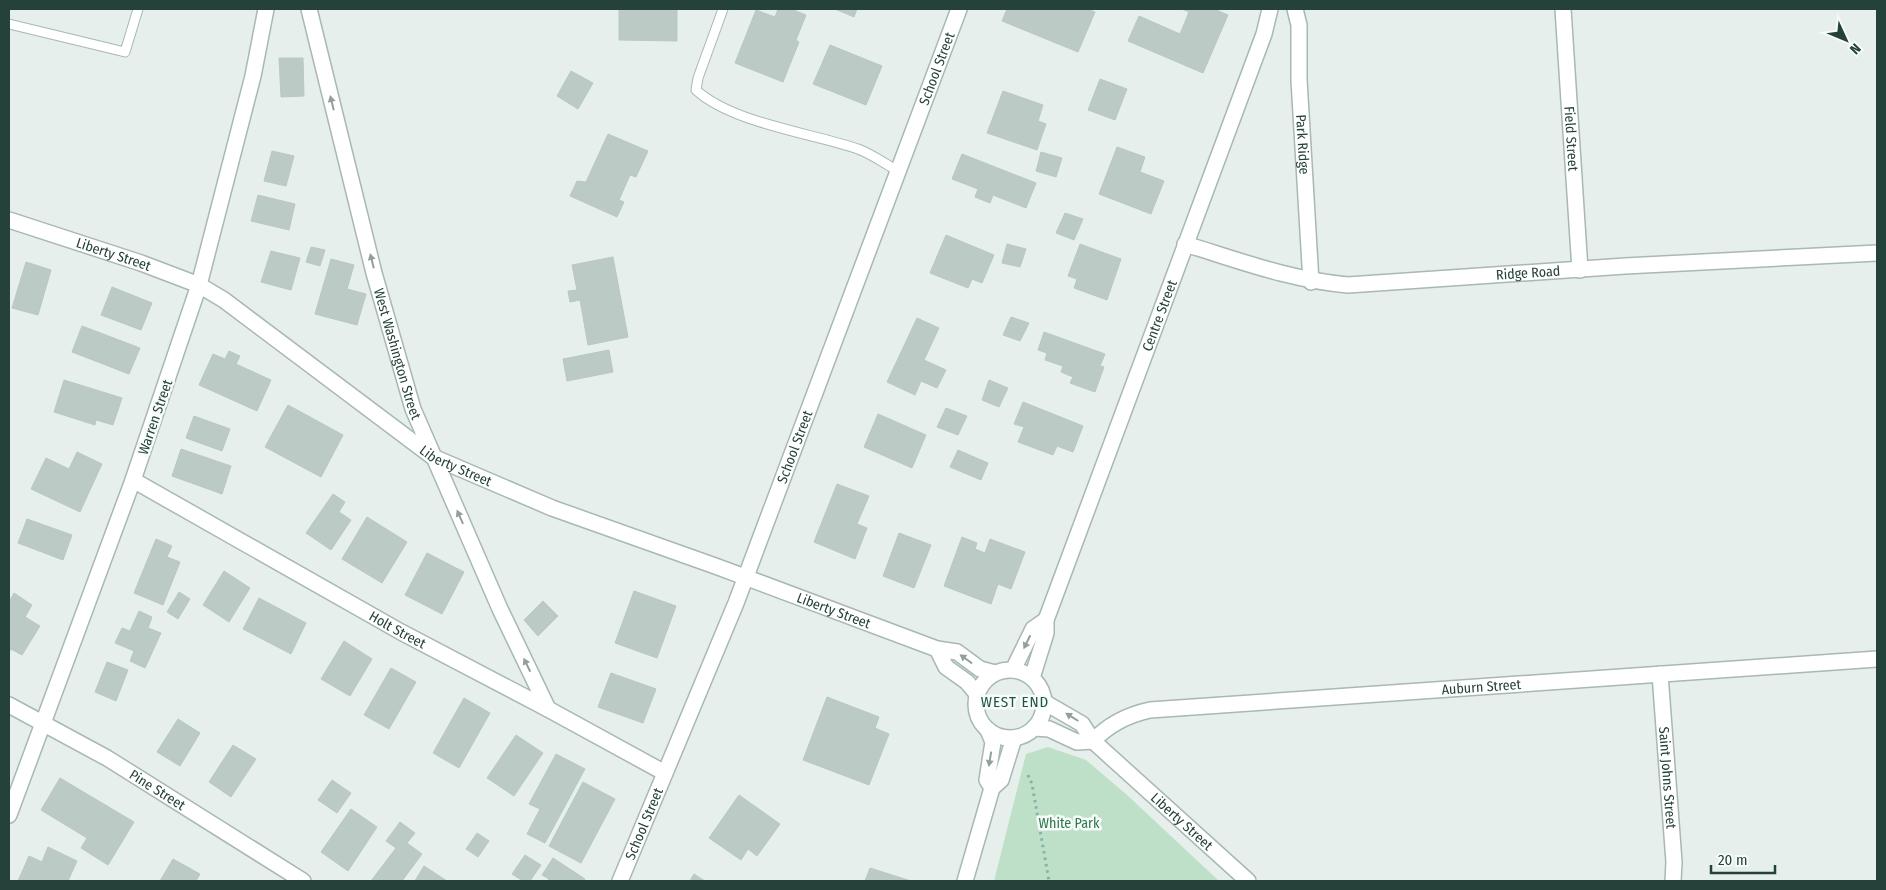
<svg xmlns="http://www.w3.org/2000/svg" width="1886" height="890" viewBox="0 0 1886 890" font-family="'Fira Sans Condensed',sans-serif">
	<rect width="100%" height="100%" fill="#e6efeb"/>
	<!-- green -->
	<polygon fill="#bfe0c8" points="1048,747 1086,760 1126,794 1219,881 994,881 1026,754"/>
	<!-- building -->
	<g fill="#bbcac4" stroke="#b8c9c2">
		<polygon points="619,9 677,9 677,41 619,40"/>
		<polygon points="778,9 791,9 806,15 796,40 799,42 783,82 735,63 756,10 775,17"/>
		<polygon points="835,9 857,9 854,17"/>
		<polygon points="1007,9 1087,9 1095,12 1078,52 1002,21"/>
		<polygon points="1182,9 1214,9 1228,15 1203,73 1128,41 1139,16 1180,34 1189,12"/>
		<polygon points="830,45 882,66 866,105 813,84"/>
		<polygon points="279,58 303,58 304,96 281,97"/>
		<polygon points="571,71 593,83 578,109 557,96"/>
		<polygon points="1100,79 1127,89 1115,120 1088,110"/>
		<polygon points="1003,91 1043,105 1038,121 1046,124 1037,150 987,133"/>
		<polygon points="608,134 648,151 636,177 630,175 619,200 624,202 617,217 570,196 577,181 586,182"/>
		<polygon points="1117,147 1145,157 1140,172 1164,181 1151,214 1099,194"/>
		<polygon points="272,151 294,156 286,186 264,181"/>
		<polygon points="1041,152 1062,158 1056,177 1036,171"/>
		<polygon points="962,154 1036,183 1026,208 993,195 990,203 975,197 978,189 952,179"/>
		<polygon points="258,195 295,204 289,230 251,221"/>
		<polygon points="1065,213 1083,219 1074,240 1056,233"/>
		<polygon points="946,235 994,255 982,283 972,279 968,288 930,273"/>
		<polygon points="1007,244 1026,249 1020,267 1002,263"/>
		<polygon points="1080,244 1121,259 1107,300 1074,288 1077,279 1068,276"/>
		<polygon points="311,247 325,250 320,266 306,262"/>
		<polygon points="271,251 300,258 291,290 261,282"/>
		<polygon points="613,257 628,337 588,345 580,300 570,302 568,291 577,290 572,265"/>
		<polygon points="331,259 354,265 347,289 366,294 357,325 315,314"/>
		<polygon points="26,262 51,270 38,315 12,308"/>
		<polygon points="112,287 152,303 141,330 101,315"/>
		<polygon points="1011,317 1029,323 1020,341 1003,335"/>
		<polygon points="917,318 939,328 924,360 946,370 937,388 921,381 915,395 887,382"/>
		<polygon points="82,326 140,348 129,374 72,352"/>
		<polygon points="1044,332 1105,354 1100,366 1104,367 1095,392 1070,383 1073,377 1061,372 1063,366 1045,360 1047,353 1038,350"/>
		<polygon points="609,350 613,372 567,381 563,359"/>
		<polygon points="229,351 240,356 236,364 271,380 257,411 199,385 213,354 225,359"/>
		<polygon points="64,380 122,398 113,425 96,420 95,425 54,412"/>
		<polygon points="989,380 1008,388 999,407 982,400"/>
		<polygon points="1023,402 1083,426 1073,452 1057,446 1053,455 1018,442 1024,427 1014,424"/>
		<polygon points="288,405 343,435 321,477 265,447"/>
		<polygon points="946,408 967,416 958,435 937,427"/>
		<polygon points="878,414 926,435 912,468 864,447"/>
		<polygon points="194,416 230,429 222,451 186,438"/>
		<polygon points="181,449 231,466 222,494 172,476"/>
		<polygon points="958,450 988,463 981,480 950,467"/>
		<polygon points="77,452 102,464 80,512 31,489 46,458 69,469"/>
		<polygon points="837,484 869,496 857,524 867,528 855,559 814,542"/>
		<polygon points="333,494 345,502 339,512 351,520 331,550 306,533"/>
		<polygon points="367,517 407,542 382,583 342,559"/>
		<polygon points="27,519 72,535 63,560 18,543"/>
		<polygon points="899,533 931,545 914,588 883,576"/>
		<polygon points="962,537 977,543 975,549 985,553 990,539 1025,552 1011,589 998,584 991,604 944,586"/>
		<polygon points="156,539 172,546 167,557 180,562 163,605 134,593"/>
		<polygon points="427,553 464,572 442,614 405,595"/>
		<polygon points="224,571 250,588 229,622 203,605"/>
		<polygon points="634,591 676,606 657,658 615,643"/>
		<polygon points="179,592 190,599 178,619 167,612"/>
		<polygon points="14,593 32,605 25,617 40,626 22,655 11,649 9,653 9,602"/>
		<polygon points="259,598 306,623 291,654 243,629"/>
		<polygon points="543,601 558,616 538,636 524,620"/>
		<polygon points="139,611 152,617 148,628 161,633 145,668 130,661 134,651 115,643 122,628 130,631"/>
		<polygon points="344,641 372,659 350,696 321,679"/>
		<polygon points="107,662 128,670 116,701 95,692"/>
		<polygon points="391,668 416,682 389,729 364,715"/>
		<polygon points="611,673 656,689 643,723 598,707"/>
		<polygon points="827,697 879,717 875,728 889,734 869,785 803,760"/>
		<polygon points="464,698 490,713 459,768 433,753"/>
		<polygon points="178,719 200,733 180,766 157,752"/>
		<polygon points="516,735 543,753 514,796 487,778"/>
		<polygon points="233,745 256,759 231,797 209,782"/>
		<polygon points="556,754 585,769 545,843 527,834 540,809 529,804"/>
		<polygon points="60,778 134,822 108,865 81,848 87,838 41,810"/>
		<polygon points="332,780 351,793 337,813 318,800"/>
		<polygon points="583,782 615,799 581,863 549,846"/>
		<polygon points="739,795 780,824 757,856 748,849 741,860 709,838"/>
		<polygon points="351,809 377,827 348,871 321,852"/>
		<polygon points="400,822 415,833 407,843 422,854 402,881 371,881 396,848 386,841"/>
		<polygon points="477,833 489,841 478,857 466,849"/>
		<polygon points="48,847 77,861 68,881 18,881 29,856 42,862"/>
		<polygon points="525,855 541,865 530,881 523,881 512,874"/>
		<polygon points="553,858 585,879 583,881 548,881 549,879 542,875"/>
		<polygon points="173,859 200,874 196,881 160,881"/>
		<polygon points="424,866 447,881 415,881"/>
		<polygon points="870,868 911,881 865,881"/>
		<polygon points="694,874 705,881 690,881"/>
	</g>
	<g fill="none" stroke-linecap="round" stroke-linejoin="round">
		<defs>
			<g id="service">
				<path d="M 723,9 L 698,78 L 696,90 C 732,123 811,133 858,149 C 872,154 885,164 898,171"/>
				<polyline points="9,24 125,52 138,9"/>
			</g>
			<g id="minor">
				<path id="s1" d="M 309,9 L 374,273 L 413,409 L 500,609 L 548,709"/>
				<path id="s2" d="M 1295,9 L 1299,25 L 1299,80 L 1311,282"/>
				<path id="s3" d="M 1563,9 L 1580,270"/>
				<path id="s4" d="M 9,220 L 141,263 L 199,285 L 133,480 L 9,815"/>
				<path id="s5" d="M 1185,244 C 1241,261 1290,280 1348,285 L 1625,266 L 1877,253"/>
				<path id="s6" d="M 133,480 L 401,632 L 548,709 L 665,773"/>
				<polyline points="1013,670 1033,629 1046,620"/>
				<path id="s7" d="M 1660,674 L 1674,862 L 1673,881"/>
				<path id="s8" d="M 1032,678 L 1046,633 L 1046,620 L 1264,34 L 1270,9"/>
				<path id="s9" d="M 9,705 L 107,758 L 303,881"/>
				<path id="s10" d="M 620,881 L 736,603 L 959,9"/>
			</g>
			<g id="tertiary">
				<path id="s11" d="M 266,9 L 253,76 L 199,285 L 224,300 L 433,457 L 552,508 L 718,567 L 937,649 L 957,652 L 980,669 L 995,673"/>
				<polyline points="937,649 946,667 967,682 977,694"/>
				<circle cx="1010" cy="704" r="34"/>
				<path id="s12" d="M 1044,702 L 1082,724 L 1093,741 L 1248,881"/>
				<polyline points="1034,728 1049,729 1077,742 1093,741"/>
				<polyline points="988,730 993,742 987,780 992,788"/>
				<path id="s13" d="M 1093,741 C 1109,724 1127,715 1150,710 L 1877,659"/>
				<polyline points="965,881 992,788 1001,780 1014,738"/>
			</g>
		</defs>
		<!-- service casing -->
		<use href="#service" stroke="#a8b8b2" stroke-width="11"/>
		<!-- minor casing -->
		<use href="#minor" stroke="#a8b8b2" stroke-width="18"/>
		<!-- tertiary casing -->
		<use href="#tertiary" stroke="#a8b8b2" stroke-width="18"/>
		<!-- path -->
		<polyline stroke="#86b3a5" stroke-width="3" stroke-dasharray="2.5 4" stroke-linecap="butt" points="1028,775 1032,784 1049,881"/>
		<!-- service -->
		<use href="#service" stroke="#fff" stroke-width="9"/>
		<!-- minor -->
		<use href="#minor" stroke="#fff" stroke-width="15"/>
		<!-- tertiary -->
		<use href="#tertiary" stroke="#fff" stroke-width="15"/>
	</g>
	<!-- one-way arrows -->
	<defs><path id="oneway-solid" d="M-6-.8H1V-3.2L6.5 0L1 3.2V.8H-6Z" transform="scale(1.25)"/></defs>
	<g fill="#92a09c">
		<use href="#oneway-solid" transform="translate(332 103) rotate(-104)"/>
		<use href="#oneway-solid" transform="translate(372 261) rotate(-104)"/>
		<use href="#oneway-solid" transform="translate(460 517) rotate(-114)"/>
		<use href="#oneway-solid" transform="translate(1027 642) rotate(116)"/>
		<use href="#oneway-solid" transform="translate(966 659) rotate(-144)"/>
		<use href="#oneway-solid" transform="translate(527 665) rotate(-116)"/>
		<use href="#oneway-solid" transform="translate(1072 717) rotate(-148)"/>
		<use href="#oneway-solid" transform="translate(990 759) rotate(99)"/>
	</g>
	<g text-anchor="middle" stroke-width="5" stroke-linejoin="round" paint-order="stroke">
		<!-- street labels -->
		<g font-size="14" fill="#24423a" stroke="#f7fbf9">
			<text dy="5" stroke="none"><textPath href="#s10" startOffset="872">School Street</textPath></text>
			<text dy="5" stroke="none"><textPath href="#s3" startOffset="130">Field Street</textPath></text>
			<text dy="5" stroke="none"><textPath href="#s2" startOffset="136">Park Ridge</textPath></text>
			<text dy="5" stroke="none"><textPath href="#s4" startOffset="110">Liberty Street</textPath></text>
			<text dy="5" stroke="none"><textPath href="#s5" startOffset="349">Ridge Road</textPath></text>
			<text dy="5" stroke="none"><textPath href="#s8" startOffset="385">Centre Street</textPath></text>
			<text dy="5" stroke="none"><textPath href="#s1" startOffset="356">West Washington Street</textPath></text>
			<text transform="translate(155 417) rotate(-71)" y="5">Warren Street</text>
			<text dy="5" stroke="none"><textPath href="#s10" startOffset="468">School Street</textPath></text>
			<text dy="5" stroke="none"><textPath href="#s11" startOffset="599">Liberty Street</textPath></text>
			<text dy="5" stroke="none"><textPath href="#s11" startOffset="1004">Liberty Street</textPath></text>
			<text dy="5" stroke="none"><textPath href="#s6" startOffset="304">Holt Street</textPath></text>
			<text dy="5" stroke="none"><textPath href="#s13" startOffset="398">Auburn Street</textPath></text>
			<text dy="5" stroke="none"><textPath href="#s7" startOffset="104">Saint Johns Street</textPath></text>
			<text dy="5" stroke="none"><textPath href="#s9" startOffset="171">Pine Street</textPath></text>
			<text dy="5" stroke="none"><textPath href="#s12" startOffset="184">Liberty Street</textPath></text>
			<text dy="5" stroke="none"><textPath href="#s10" startOffset="62">School Street</textPath></text>
		</g>
		<!-- park labels -->
		<g font-size="14" fill="#2d7a4b" stroke="#f7fbf9">
			<text x="1069" y="828">White Park</text>
		</g>
		<!-- neighbourhood labels -->
		<g font-size="15" letter-spacing="1" fill="#1f5548" stroke="#f7fbf9">
			<text x="1015" y="707">WEST END</text>
		</g>
	</g>
	<!-- border -->
	<rect width="1886" height="890" fill="none" stroke="#24423a" stroke-width="20"/>
	<!-- north arrow -->
	<g transform="translate(1846 40) rotate(134)" stroke="#f7fbf9" stroke-width="4" paint-order="stroke">
	<path d="M0-4L9 19L0 12L-9 19Z" fill="#24423a"/>
	<text y="-8" font-size="14" font-weight="bold" text-anchor="middle" fill="#24423a">N</text>
	</g>
	<!-- scale -->
	<path d="M1711 865v8h64v-8" fill="none" stroke="#24423a" stroke-width="2.5"/>
	<text x="1718" y="865" font-size="15" fill="#24423a" stroke="#f7fbf9" stroke-width="4" paint-order="stroke">20 m</text>
</svg>
